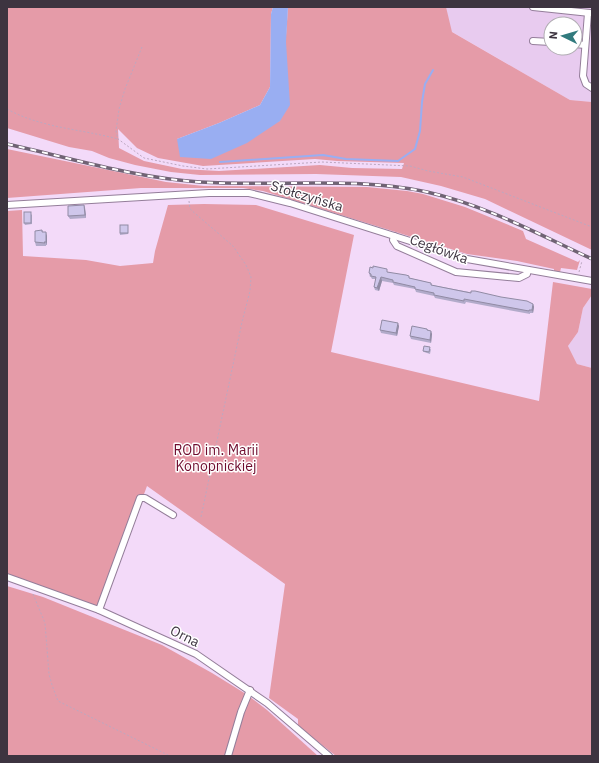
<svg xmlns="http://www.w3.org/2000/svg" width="599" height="763" viewBox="0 0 599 763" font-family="'IBM Plex Sans',sans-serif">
	<rect width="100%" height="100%" fill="#f3daf9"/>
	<!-- built -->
	<g fill="#e8cbef" fill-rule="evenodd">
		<path d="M 435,7 L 592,7 L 592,102 L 570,100 L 435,22 ZM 551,24 L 575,24 L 575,48 L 551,48 Z"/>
		<polygon points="592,295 592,368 577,364 568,346 578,332 583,308"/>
	</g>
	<!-- green -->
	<g fill="#e59ba8" fill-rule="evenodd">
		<path d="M 7,7 L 273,7 L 271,14 L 270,87 L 260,105 L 219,123 L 177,139 L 280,121 L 288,7 L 446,7 L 452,32 L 570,100 L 592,102 L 592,250 L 485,199 L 441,186 L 401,177 L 316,174 L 200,175 L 171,172 L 135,165 L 109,158 L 92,151 L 69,147 L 7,128 ZM 118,129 L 137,148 L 158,158 L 203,166 L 315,159 L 337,161 L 404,163 L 402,169 L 352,168 L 320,165 L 219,171 L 182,169 L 144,161 L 119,148 Z"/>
		<polygon points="7,149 166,182 204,186 367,187 407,191 423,194 465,207 523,231 526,239 578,262 580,260 577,270 561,268 560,272 554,271 554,269 517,261 467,254 263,191 243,188 141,188 7,198"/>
		<polygon points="204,204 256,205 354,235 331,352 539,401 553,282 592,289 592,295 583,308 578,332 568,346 577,364 592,368 592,756 336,756 298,726 298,719 269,698 285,584 147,486 102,608 7,578 7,211 22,210 23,256 86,260 120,266 153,263 155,251 168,205"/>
		<polygon points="7,586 43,597 162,645 212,673 246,694 267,710 318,756 7,756"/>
	</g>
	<!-- water -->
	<polygon fill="#99aef2" points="273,7 288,7 286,42 290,105 280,121 247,143 211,159 180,157 177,139 219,123 260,105 270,87 271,14"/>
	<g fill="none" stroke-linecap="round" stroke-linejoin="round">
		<!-- stream -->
		<polyline stroke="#99aef2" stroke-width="2" points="220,162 323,155 346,159 398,161 415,149 420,131 422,102 425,84 433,70"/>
		<defs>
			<g id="minor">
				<polyline points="533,7 590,13"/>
				<polyline points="588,13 583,76 586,84 592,88"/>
				<polyline points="533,41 551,42"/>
				<polyline points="575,44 585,45"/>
				<polyline points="7,205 209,193 249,193 290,203 467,259 592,281"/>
				<polyline points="394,236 393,240 397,246 456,272 519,278 527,274 528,270"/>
				<polyline points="7,577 99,610 196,654 267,703 329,756"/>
				<polyline points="99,610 140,498 145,498 173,515"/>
				<polyline points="228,756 241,712 250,690"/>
			</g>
		</defs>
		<!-- minor casing -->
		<use href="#minor" stroke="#947e9a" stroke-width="8"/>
		<!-- path -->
		<g stroke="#bca8c1" stroke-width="1" stroke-dasharray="2 2" stroke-linecap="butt">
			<polyline points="142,47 125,89 119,109 116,131 118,139 144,158 183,166 207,169 322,162 410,166 428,171 463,177 592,227"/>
			<path d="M 7,109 C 41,128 81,129 118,139"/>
			<polyline points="189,201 190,209 233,246 246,265 251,277 250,291 242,322 201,517"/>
			<polyline points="579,272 582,261"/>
			<polyline points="33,594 45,623 49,674 52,685 58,701 170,756"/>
		</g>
		<!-- minor -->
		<use href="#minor" stroke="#fff" stroke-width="6"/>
		<defs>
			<path id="rail" d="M 7,144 C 71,158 135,178 200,182 C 276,187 352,176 427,192 C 485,205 538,234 592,259"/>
		</defs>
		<!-- rail casing -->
		<use href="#rail" stroke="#706374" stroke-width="3.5"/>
		<!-- rail -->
		<use href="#rail" stroke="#fff" stroke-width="2" stroke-dasharray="6" stroke-linecap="butt"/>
	</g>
	<!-- wall -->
	<g fill="#b2abca">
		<polygon points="575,32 580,34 580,39 575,39"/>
		<polygon points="84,205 85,208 86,218 70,219 68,216"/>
		<polygon points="32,214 32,224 25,225 24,223"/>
		<polygon points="128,227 128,234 120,235 120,233"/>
		<polygon points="42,230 43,232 47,236 47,245 46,245 46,246 36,246 35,242"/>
		<polygon points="388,272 410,278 431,283 432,285 533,304 534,307 533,313 530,313 530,314 466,302 465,304 435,298 434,296 416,292 415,289 394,285 393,283 382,281 379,291 375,290 374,287 376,279 372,279 371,277 370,277 369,273"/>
		<polygon points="399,326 397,336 381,333 380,330"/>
		<polygon points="427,329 432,334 431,343 411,339 410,336"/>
		<polygon points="431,349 430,354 424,352 423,351"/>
	</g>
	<!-- shaded-wall -->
	<g fill="#918ba4">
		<polygon points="84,205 85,208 86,218 85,215"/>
		<polygon points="46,232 47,236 47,245 46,242"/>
		<polygon points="381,277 382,281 379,291 377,288"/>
		<polygon points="533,304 534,307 533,313 532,310"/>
		<polygon points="398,323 399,326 397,336 396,333"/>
		<polygon points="431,331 432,334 431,343 430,340"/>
	</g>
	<!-- building -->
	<g fill="#cfc7eb" stroke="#918ba4">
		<polygon points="575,32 580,32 579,38 575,37"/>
		<polygon points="84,205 85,215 68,216 68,206"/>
		<rect x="24" y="212" width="7" height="11"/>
		<rect x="120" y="225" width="8" height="8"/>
		<polygon points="42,230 42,232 46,232 46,242 44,242 45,243 35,242 35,231"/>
		<polygon points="373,266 387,269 387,272 406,275 409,276 409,278 431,283 431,285 471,293 471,291 475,291 501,297 527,301 533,304 532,310 529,310 529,311 464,299 464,301 434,295 434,293 415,289 415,287 393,282 393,280 381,277 377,288 374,287 376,277 371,276 371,274 369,273 370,267 373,268"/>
		<polygon points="382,320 398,323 396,333 380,330"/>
		<polygon points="412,326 427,329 427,330 431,331 430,340 410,336"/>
		<polygon points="424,346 430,347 429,352 423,351"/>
	</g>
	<g text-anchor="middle" stroke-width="3" stroke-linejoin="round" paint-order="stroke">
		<!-- street labels -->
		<g font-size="14" fill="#3d3440" stroke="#fff">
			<text transform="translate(307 196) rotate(17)" y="5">Stołczyńska</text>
			<text transform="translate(439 249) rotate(20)" y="5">Cegłówka</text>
			<text transform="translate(185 636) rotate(26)" y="5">Orna</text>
		</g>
		<!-- park labels -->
		<g font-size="14" fill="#6e0c2e" stroke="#fff">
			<text x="216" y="455">ROD im. Marii<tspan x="216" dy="16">Konopnickiej</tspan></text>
		</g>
	</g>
	<!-- border -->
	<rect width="599" height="763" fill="none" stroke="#3d3440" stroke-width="16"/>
	<!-- north arrow -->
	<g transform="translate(563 36) rotate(275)"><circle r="19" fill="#ffffff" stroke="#b1aeb3"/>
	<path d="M0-3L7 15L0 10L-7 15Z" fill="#317a7d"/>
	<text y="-6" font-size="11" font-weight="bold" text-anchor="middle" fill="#3d3440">N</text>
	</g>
</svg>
